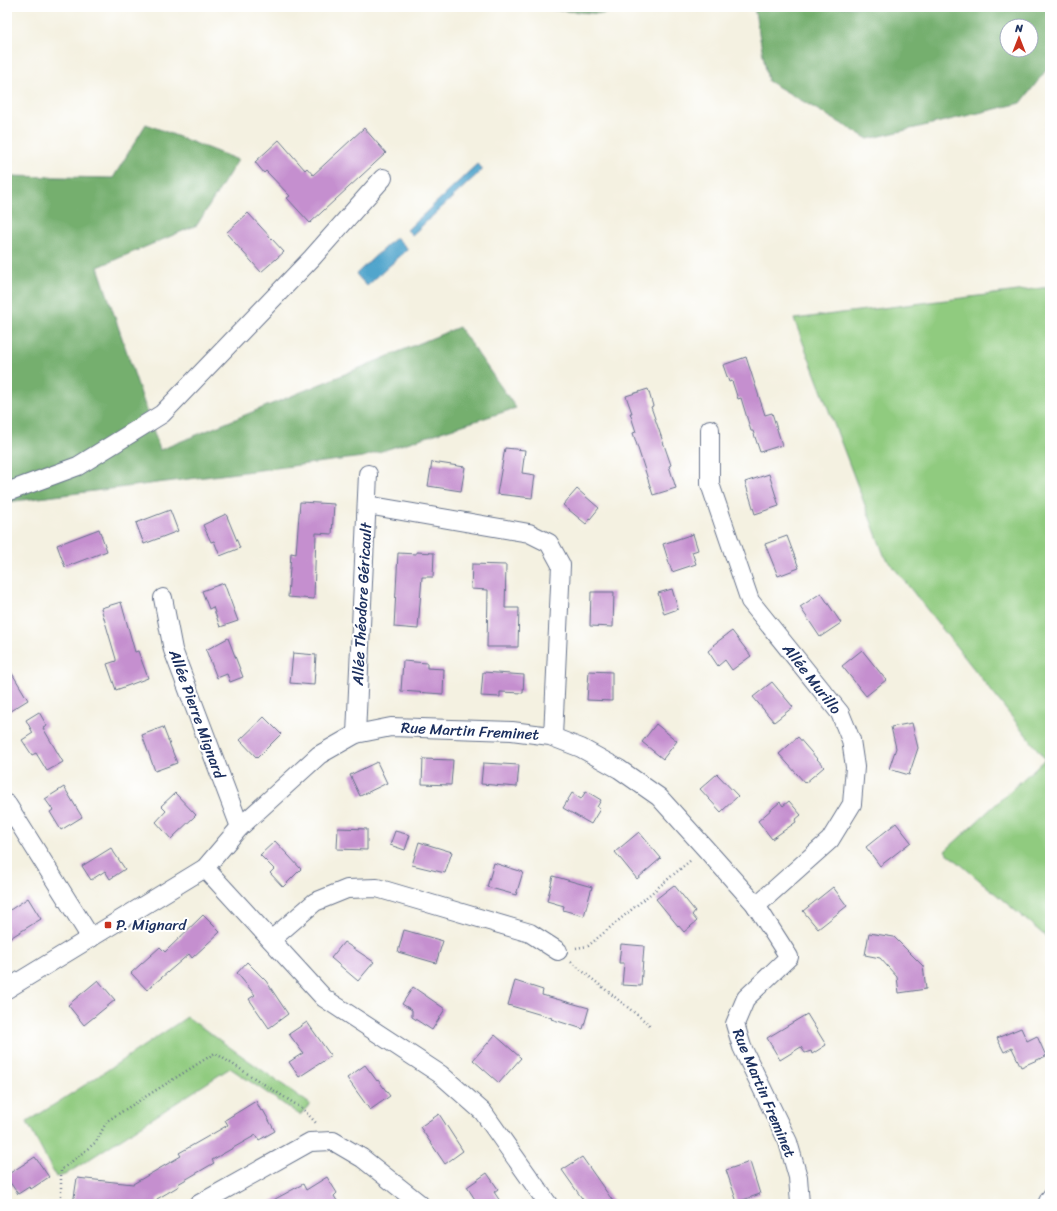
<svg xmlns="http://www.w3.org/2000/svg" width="1057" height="1211" font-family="Sriracha,sans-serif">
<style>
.green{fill:#90cb7f;stroke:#567d6e}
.forest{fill:#74af6e;stroke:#486f66;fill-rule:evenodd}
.water{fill:#51a5cc;stroke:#366a95}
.building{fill:#c58fcf}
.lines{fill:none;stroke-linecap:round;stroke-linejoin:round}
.street-casing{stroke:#67738c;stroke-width:20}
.path{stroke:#67738c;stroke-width:2.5;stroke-dasharray:1 3;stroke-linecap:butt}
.street{stroke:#fff;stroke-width:18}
.poi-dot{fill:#c8321e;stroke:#fff;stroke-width:1.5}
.labels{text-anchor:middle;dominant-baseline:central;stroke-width:4;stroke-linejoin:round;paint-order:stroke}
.street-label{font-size:15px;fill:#1b2f5e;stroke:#fff}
.poi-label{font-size:15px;fill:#1b2f5e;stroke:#fff;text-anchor:start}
</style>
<rect width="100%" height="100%" fill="#fff"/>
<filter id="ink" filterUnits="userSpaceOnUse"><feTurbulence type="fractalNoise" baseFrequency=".025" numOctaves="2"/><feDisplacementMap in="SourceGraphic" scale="8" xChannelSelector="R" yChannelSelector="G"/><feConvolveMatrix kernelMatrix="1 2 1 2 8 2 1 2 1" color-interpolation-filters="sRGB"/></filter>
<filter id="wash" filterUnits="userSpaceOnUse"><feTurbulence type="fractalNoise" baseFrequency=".012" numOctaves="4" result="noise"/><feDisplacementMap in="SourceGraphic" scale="16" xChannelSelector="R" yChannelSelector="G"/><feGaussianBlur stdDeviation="0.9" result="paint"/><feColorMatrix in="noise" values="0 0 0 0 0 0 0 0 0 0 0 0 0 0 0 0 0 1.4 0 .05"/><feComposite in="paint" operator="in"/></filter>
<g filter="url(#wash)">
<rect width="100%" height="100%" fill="#f4f1e1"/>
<g class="green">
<path d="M 1050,287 L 1050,940 L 945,851 L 1045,759 L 884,555 L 794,319 Z"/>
<path d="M 187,1017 L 310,1104 L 300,1115 L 230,1068 L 65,1175 L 56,1177 L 27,1122 L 91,1081 Z"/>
</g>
<g class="forest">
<path d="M 520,7 L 631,7 L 603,14 Z"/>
<path d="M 754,7 L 1050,7 L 1050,65 L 1021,103 L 868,139 L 768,81 ZM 1007,26 L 1031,26 L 1031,50 L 1007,50 Z"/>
<path d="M 146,124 L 238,160 L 197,225 L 98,267 L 160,450 L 459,327 L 516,408 L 363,457 L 7,502 L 7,176 L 113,178 Z"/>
</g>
<g class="water">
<path d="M 477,164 L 483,169 L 412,235 L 407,230 Z"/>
<path d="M 396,237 L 408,249 L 367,286 L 356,274 Z"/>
</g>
<g id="blocks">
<g class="building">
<path d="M 364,128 L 386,153 L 310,223 L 287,198 L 290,196 L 266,171 L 264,173 L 255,162 L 279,140 L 305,170 L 307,168 L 313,175 Z"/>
<path d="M 248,213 L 284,252 L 261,272 L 226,233 Z"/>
<path d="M 746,357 L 765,415 L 772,413 L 782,445 L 760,452 L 753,431 L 751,431 L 741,398 L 738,399 L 732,381 L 729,382 L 723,365 Z"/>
<path d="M 648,389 L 653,406 L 651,407 L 671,465 L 669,466 L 676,488 L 653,495 L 633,433 L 636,432 L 630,413 L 632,413 L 626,396 Z"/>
<path d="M 505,448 L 525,450 L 522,473 L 535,475 L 532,498 L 497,494 Z"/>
<path d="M 432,462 L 465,467 L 461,491 L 428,486 Z"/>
<path d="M 769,474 L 779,506 L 755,514 L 745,482 Z"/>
<path d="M 577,489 L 599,508 L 586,524 L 563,505 Z"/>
<path d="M 300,502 L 334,504 L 332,534 L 316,533 L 314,599 L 288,597 L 291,553 L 296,554 Z"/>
<path d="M 170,510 L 178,531 L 144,544 L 136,523 Z"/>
<path d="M 226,514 L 240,548 L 220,556 L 214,541 L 211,542 L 203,525 Z"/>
<path d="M 99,529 L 107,551 L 65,567 L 57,545 Z"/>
<path d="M 693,534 L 698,550 L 692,552 L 696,564 L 672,572 L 663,544 Z"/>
<path d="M 787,536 L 799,568 L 778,576 L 765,544 Z"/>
<path d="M 416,552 L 434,553 L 433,577 L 422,577 L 418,629 L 394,627 L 398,553 L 416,554 Z"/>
<path d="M 472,564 L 506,565 L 505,608 L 519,608 L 518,647 L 487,647 L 488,590 L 471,589 Z"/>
<path d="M 224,583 L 238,621 L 220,627 L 213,607 L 209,609 L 202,591 Z"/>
<path d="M 672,589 L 678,609 L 664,614 L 658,593 Z"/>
<path d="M 591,592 L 614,592 L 613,627 L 590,626 Z"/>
<path d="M 821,593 L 841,623 L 820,637 L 800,607 Z"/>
<path d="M 121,602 L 135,652 L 138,651 L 148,678 L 116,690 L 107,664 L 116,661 L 116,659 L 101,608 Z"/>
<path d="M 732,631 L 751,656 L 732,670 L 725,660 L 718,666 L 708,651 L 714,646 L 713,645 Z"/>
<path d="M 228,638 L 243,677 L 230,682 L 227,674 L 217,678 L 206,650 Z"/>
<path d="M 862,650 L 886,680 L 866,696 L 842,666 Z"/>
<path d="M 293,653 L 316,655 L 314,685 L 290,683 Z"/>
<path d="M 403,661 L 427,663 L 427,668 L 444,669 L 443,694 L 401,691 Z"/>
<path d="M 7,665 L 28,700 L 7,713 Z"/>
<path d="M 589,671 L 612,672 L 612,701 L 587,700 Z"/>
<path d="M 483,672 L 524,675 L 523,693 L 500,692 L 500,697 L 481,696 Z"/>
<path d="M 772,682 L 793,707 L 774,722 L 753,697 Z"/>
<path d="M 39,712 L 47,726 L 43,728 L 63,762 L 47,771 L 36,753 L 32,755 L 22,740 L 33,733 L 26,720 Z"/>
<path d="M 264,717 L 281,734 L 257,758 L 240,740 Z"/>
<path d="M 912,723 L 918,748 L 909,775 L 889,769 L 896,748 L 891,727 Z"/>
<path d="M 656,724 L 677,741 L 663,759 L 642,742 Z"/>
<path d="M 163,727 L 177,763 L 155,771 L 142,735 Z"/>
<path d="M 798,737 L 824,767 L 805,783 L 779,754 Z"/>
<path d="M 423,759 L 453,760 L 451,785 L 422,784 Z"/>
<path d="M 377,762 L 387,783 L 360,796 L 350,775 Z"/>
<path d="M 483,763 L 519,765 L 517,787 L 481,784 Z"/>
<path d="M 717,774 L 738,796 L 721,812 L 700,789 Z"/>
<path d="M 64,787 L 82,817 L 61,830 L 50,812 L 53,810 L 45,799 Z"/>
<path d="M 586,791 L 601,800 L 597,807 L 600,809 L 591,824 L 563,808 L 572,793 L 581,799 Z"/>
<path d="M 175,793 L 196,815 L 171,839 L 156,822 L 166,811 L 161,806 Z"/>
<path d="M 789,801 L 801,815 L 795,820 L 796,822 L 772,839 L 758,821 L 780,802 L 783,806 Z"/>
<path d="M 896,823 L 911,842 L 880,866 L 866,847 Z"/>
<path d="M 338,828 L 367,829 L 367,850 L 337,849 Z"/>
<path d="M 395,831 L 410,835 L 405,850 L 390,845 Z"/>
<path d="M 639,832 L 661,858 L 637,879 L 615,852 Z"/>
<path d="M 275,841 L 301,869 L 283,887 L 270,873 L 274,869 L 260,855 Z"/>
<path d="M 419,842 L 452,852 L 445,873 L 412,865 Z"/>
<path d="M 111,848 L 125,869 L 110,879 L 105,871 L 91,880 L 82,866 Z"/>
<path d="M 494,863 L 523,872 L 516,895 L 487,887 Z"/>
<path d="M 553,876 L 592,887 L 584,916 L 563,910 L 564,906 L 547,901 Z"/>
<path d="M 674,885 L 695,911 L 692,915 L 697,921 L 684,932 L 678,925 L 678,926 L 656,899 Z"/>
<path d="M 833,887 L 847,906 L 818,929 L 803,911 Z"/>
<path d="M 28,898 L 41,919 L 7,940 L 7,912 Z"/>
<path d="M 203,915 L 220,932 L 192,958 L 189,954 L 147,990 L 131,973 L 160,947 L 165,952 Z"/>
<path d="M 404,930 L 443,941 L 436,963 L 398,952 Z"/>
<path d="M 869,933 L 894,937 L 923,966 L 926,989 L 899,993 L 897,977 L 880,958 L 865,955 Z"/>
<path d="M 344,942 L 374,962 L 358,981 L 331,958 Z"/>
<path d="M 621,944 L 644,946 L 641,986 L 622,985 L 624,963 L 619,963 Z"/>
<path d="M 247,962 L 266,981 L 288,1014 L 269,1028 L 249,999 L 255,995 L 237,973 Z"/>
<path d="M 98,980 L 115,1000 L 84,1025 L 68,1005 Z"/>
<path d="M 515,981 L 543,990 L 542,995 L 589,1008 L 583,1029 L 551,1019 L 552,1018 L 508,1005 Z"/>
<path d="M 413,987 L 445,1009 L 432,1030 L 412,1017 L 412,1010 L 402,1004 Z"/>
<path d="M 807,1014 L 826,1045 L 812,1054 L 811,1051 L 805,1053 L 801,1047 L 780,1060 L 767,1038 Z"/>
<path d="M 307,1022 L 331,1056 L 299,1077 L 289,1062 L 303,1053 L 289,1034 Z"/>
<path d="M 1021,1028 L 1027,1041 L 1037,1036 L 1046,1056 L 1021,1067 L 1012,1048 L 1004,1052 L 997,1038 Z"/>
<path d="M 495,1035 L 521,1058 L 499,1083 L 473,1060 Z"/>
<path d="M 365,1065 L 377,1081 L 378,1080 L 390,1096 L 370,1110 L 347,1078 Z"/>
<path d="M 256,1101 L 261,1111 L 263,1110 L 275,1131 L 259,1140 L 256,1135 L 212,1160 L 214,1163 L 178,1184 L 179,1186 L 157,1199 L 157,1204 L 73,1204 L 77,1178 L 133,1184 L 181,1156 L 179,1153 L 228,1125 L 225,1120 Z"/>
<path d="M 439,1114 L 463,1151 L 445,1164 L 420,1127 Z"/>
<path d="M 35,1157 L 49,1177 L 31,1189 L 29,1187 L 18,1194 L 7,1178 L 7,1175 Z"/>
<path d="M 582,1157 L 615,1204 L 586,1204 L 562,1170 Z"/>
<path d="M 750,1162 L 760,1194 L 737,1202 L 726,1170 Z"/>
<path d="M 487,1173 L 498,1189 L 494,1192 L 502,1204 L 478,1204 L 467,1187 Z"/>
<path d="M 327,1177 L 337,1193 L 334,1196 L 339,1204 L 266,1204 L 303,1184 L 306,1190 Z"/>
</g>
</g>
</g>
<g filter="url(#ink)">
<use href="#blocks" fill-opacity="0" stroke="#67738c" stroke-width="1"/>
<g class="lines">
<defs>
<g id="street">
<path d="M 710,429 L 710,484 L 750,601 L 840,713 L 851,740 L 855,767 L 852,804 L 830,840 L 756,906"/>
<path d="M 7,492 L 78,466 L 162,414 L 312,258 L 383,178"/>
<path d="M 367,505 L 529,533 L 549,543 L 561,565 L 553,736"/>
<path d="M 163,598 L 173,650 L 240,827"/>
<path d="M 356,734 L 368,474"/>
<path d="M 7,804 L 91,938"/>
<path d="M 205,868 L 324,998 L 440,1074 L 483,1112 L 548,1204"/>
<path d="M 271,940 L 315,902 L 347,889 L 377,888 L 530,933 L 558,951"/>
<path d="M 7,989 L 205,868 L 240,827 L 319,755 L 356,734 L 391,727 L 512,731 L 550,736 L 581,748 L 619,769 L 659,797 L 705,848 L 755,904 L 789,957 L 746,998 L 735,1024 L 742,1047 L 788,1142 L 798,1177 L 800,1204"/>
<path d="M 199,1204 L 310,1142 L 333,1141 L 362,1158 L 420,1204"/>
<path d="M 1047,1204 L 1050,1198"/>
</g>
</defs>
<use href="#street" class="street-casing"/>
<g class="path">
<path d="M 576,948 L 588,946 L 691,860"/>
<path d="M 571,962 L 651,1026"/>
<path d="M 61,1204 L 61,1170 L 96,1142 L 107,1121 L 215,1053 L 303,1109 L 316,1123"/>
</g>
<use href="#street" class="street"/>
</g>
</g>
<rect class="poi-dot" x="104" y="921" width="8" height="8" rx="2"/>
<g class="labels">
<g class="street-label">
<text transform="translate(362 604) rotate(-87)">Allée Théodore Géricault</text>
<text transform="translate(812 679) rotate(52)">Allée Murillo</text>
<text transform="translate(197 714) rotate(70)">Allée Pierre Mignard</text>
<text transform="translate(470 731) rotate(3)">Rue Martin Freminet</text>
<text transform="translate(764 1093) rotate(67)">Rue Martin Freminet</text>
</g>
<g class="poi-label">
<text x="116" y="925">P. Mignard</text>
</g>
</g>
<rect width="1057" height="1211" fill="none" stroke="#fff" stroke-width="24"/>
<g transform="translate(1019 38)"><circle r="19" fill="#ffffff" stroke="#a4acbf"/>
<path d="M0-3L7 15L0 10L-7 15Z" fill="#c8321e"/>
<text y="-6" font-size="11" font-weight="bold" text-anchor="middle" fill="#1b2f5e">N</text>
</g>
</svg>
